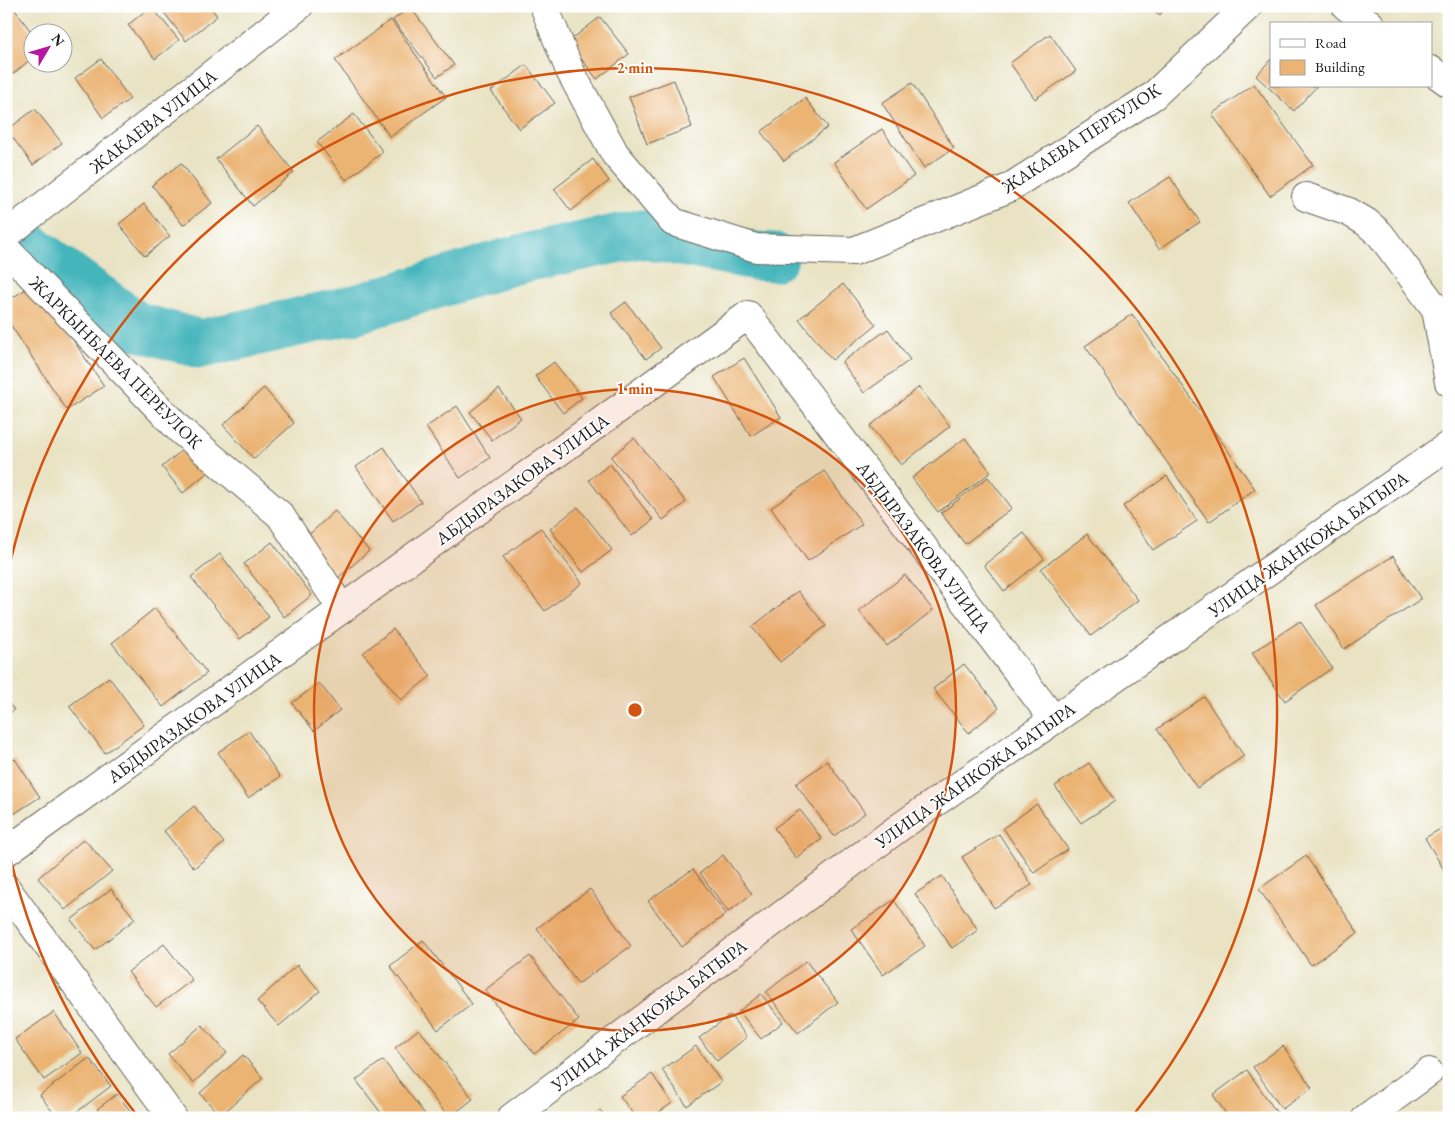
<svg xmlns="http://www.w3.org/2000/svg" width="1455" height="1124" font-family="'EB Garamond',serif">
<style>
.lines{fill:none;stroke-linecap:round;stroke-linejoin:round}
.river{stroke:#45b5bc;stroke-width:49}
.building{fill:#ebb473}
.minor-casing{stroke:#646257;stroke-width:30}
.minor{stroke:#fff;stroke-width:28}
.ring{fill:none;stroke:#d4530e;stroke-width:2.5}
.labels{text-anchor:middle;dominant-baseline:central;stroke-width:4;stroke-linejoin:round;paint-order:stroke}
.street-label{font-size:18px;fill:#1c1c1c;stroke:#fff}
.centre{fill:#d4530e;stroke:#fff;stroke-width:2.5}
.ring-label{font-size:15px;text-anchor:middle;font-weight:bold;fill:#d4530e;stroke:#fff;stroke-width:4;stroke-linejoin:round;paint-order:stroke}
</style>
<rect width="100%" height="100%" fill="#fff"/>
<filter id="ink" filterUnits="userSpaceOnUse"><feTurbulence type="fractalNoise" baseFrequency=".02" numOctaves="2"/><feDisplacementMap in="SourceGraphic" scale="10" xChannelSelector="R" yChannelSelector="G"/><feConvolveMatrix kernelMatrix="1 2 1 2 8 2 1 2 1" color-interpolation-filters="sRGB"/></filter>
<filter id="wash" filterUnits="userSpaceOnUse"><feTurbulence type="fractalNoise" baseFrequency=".0096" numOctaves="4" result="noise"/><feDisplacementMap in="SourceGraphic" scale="20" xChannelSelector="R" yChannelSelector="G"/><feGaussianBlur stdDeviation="1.12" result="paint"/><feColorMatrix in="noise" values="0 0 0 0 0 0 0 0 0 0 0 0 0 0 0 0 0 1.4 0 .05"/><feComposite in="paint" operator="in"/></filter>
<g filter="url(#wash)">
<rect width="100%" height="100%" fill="#e9e3c4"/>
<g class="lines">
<path class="river" d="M 6,230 L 136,326 L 200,344 L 356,309 L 515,260 L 639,234 L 755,256 L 774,257"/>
</g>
<g id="blocks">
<g class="building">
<path d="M 6,6 L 12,6 L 32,33 L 32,58 L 13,74 L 6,66 Z"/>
<path d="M 151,6 L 179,40 L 155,59 L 128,25 Z"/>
<path d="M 159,6 L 210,6 L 217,16 L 186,41 Z"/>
<path d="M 1149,6 L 1166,6 L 1160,15 Z"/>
<path d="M 410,7 L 454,65 L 437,77 L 393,20 Z"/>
<path d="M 600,17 L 629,54 L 597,79 L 568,42 Z"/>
<path d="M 391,20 L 446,97 L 390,137 L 335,60 Z"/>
<path d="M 1050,34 L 1076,71 L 1035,99 L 1010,63 Z"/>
<path d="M 101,59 L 130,99 L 103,118 L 75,78 Z"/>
<path d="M 1271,59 L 1271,86 L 1317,86 L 1294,111 L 1256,76 Z"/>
<path d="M 526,65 L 555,103 L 519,129 L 491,91 Z"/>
<path d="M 674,80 L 692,127 L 647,144 L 629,97 Z"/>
<path d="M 912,83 L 954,148 L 924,168 L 882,103 Z"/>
<path d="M 1254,84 L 1313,165 L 1270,196 L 1212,114 Z"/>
<path d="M 805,98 L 828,127 L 784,161 L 761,132 Z"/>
<path d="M 35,109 L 62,143 L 33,165 L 7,130 Z"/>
<path d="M 354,114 L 383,152 L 346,180 L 317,142 Z"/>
<path d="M 257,126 L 294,172 L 253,206 L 216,159 Z"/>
<path d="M 882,129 L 914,176 L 866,209 L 834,162 Z"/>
<path d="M 593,159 L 609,181 L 571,211 L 554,189 Z"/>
<path d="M 181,163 L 212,203 L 183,225 L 152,185 Z"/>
<path d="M 1170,177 L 1200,222 L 1159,249 L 1129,203 Z"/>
<path d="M 144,204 L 170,236 L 145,256 L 119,224 Z"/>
<path d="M 35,283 L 104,386 L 67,410 L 6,318 L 6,302 Z"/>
<path d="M 843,284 L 876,325 L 832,360 L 799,319 Z"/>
<path d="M 626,302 L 661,348 L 646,359 L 611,313 Z"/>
<path d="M 1132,314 L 1255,489 L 1209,522 L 1085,346 Z"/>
<path d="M 888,329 L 910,360 L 864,393 L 842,362 Z"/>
<path d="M 744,358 L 781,417 L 751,436 L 714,377 Z"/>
<path d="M 554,362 L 582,398 L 563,413 L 535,376 Z"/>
<path d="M 919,387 L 950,426 L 901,465 L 870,426 Z"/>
<path d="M 264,388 L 294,423 L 254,459 L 223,425 Z"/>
<path d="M 499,389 L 521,418 L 492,440 L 470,412 Z"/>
<path d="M 457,406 L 490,458 L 460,478 L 426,427 Z"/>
<path d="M 634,438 L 686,502 L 663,520 L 611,457 Z"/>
<path d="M 965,438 L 991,472 L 938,512 L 912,478 Z"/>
<path d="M 188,445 L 209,471 L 183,493 L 162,467 Z"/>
<path d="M 384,447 L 421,502 L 393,521 L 356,467 Z"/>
<path d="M 610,464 L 653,520 L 632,536 L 589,480 Z"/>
<path d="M 824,471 L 862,524 L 808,561 L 771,508 Z"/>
<path d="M 1167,476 L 1197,521 L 1153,550 L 1123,506 Z"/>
<path d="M 988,477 L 1012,508 L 965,544 L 941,513 Z"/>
<path d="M 578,507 L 612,550 L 583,572 L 550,529 Z"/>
<path d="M 335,511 L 369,551 L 338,578 L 304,539 Z"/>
<path d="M 541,528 L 582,583 L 545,611 L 503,557 Z"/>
<path d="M 1024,533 L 1044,559 L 1004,591 L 984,565 Z"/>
<path d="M 1087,534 L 1138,600 L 1091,636 L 1041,569 Z"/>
<path d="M 272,542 L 312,595 L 284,617 L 244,564 Z"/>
<path d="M 220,554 L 269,617 L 240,639 L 191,577 Z"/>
<path d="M 1393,556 L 1421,599 L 1344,649 L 1316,605 Z"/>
<path d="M 905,575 L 933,610 L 887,646 L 859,611 Z"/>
<path d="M 798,591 L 826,626 L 780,662 L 752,627 Z"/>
<path d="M 155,608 L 207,673 L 163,707 L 112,643 Z"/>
<path d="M 1300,621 L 1332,668 L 1285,701 L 1252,653 Z"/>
<path d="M 393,629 L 431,676 L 401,700 L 363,653 Z"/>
<path d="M 964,664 L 999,708 L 969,733 L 933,689 Z"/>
<path d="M 109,677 L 144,725 L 105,753 L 69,706 Z"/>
<path d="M 319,683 L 340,710 L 314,731 L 292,703 Z"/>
<path d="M 1204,697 L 1244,756 L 1197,788 L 1157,729 Z"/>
<path d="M 6,700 L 14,710 L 6,716 Z"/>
<path d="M 249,731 L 280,777 L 248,798 L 218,752 Z"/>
<path d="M 15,759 L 40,797 L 6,819 L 6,764 Z"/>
<path d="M 827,761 L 865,813 L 834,836 L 796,784 Z"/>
<path d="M 1089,763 L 1115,801 L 1081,823 L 1055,786 Z"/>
<path d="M 1037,804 L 1068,849 L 1034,873 L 1003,828 Z"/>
<path d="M 194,806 L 224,843 L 194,868 L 164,831 Z"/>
<path d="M 800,810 L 822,839 L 796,858 L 774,828 Z"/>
<path d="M 1449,824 L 1449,878 L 1425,838 Z"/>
<path d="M 999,834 L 1032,885 L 994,908 L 962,857 Z"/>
<path d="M 84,839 L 112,871 L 65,910 L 38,878 Z"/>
<path d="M 723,855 L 752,894 L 728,912 L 700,873 Z"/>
<path d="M 1306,856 L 1358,933 L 1311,965 L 1259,889 Z"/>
<path d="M 693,869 L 726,914 L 682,947 L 648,901 Z"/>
<path d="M 942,876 L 978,930 L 952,948 L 915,894 Z"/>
<path d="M 111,889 L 135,919 L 95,950 L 71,920 Z"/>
<path d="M 590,889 L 631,946 L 578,984 L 537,928 Z"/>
<path d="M 894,900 L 925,946 L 883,975 L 851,929 Z"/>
<path d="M 423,940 L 472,1004 L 438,1030 L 390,966 Z"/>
<path d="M 164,944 L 192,980 L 156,1007 L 128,972 Z"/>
<path d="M 530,956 L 579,1020 L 534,1054 L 485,990 Z"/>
<path d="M 806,961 L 838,1002 L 798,1033 L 766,992 Z"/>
<path d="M 297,965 L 320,991 L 279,1026 L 257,1001 Z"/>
<path d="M 761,994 L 783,1022 L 761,1039 L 739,1011 Z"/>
<path d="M 54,1012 L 82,1053 L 44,1080 L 15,1039 Z"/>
<path d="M 730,1015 L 747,1037 L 717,1061 L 699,1038 Z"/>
<path d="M 202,1025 L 227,1053 L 193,1083 L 168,1054 Z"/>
<path d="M 419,1029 L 473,1099 L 449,1118 L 395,1048 Z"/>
<path d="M 696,1046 L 721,1082 L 687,1106 L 662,1070 Z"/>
<path d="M 1283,1046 L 1312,1088 L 1282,1109 L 1253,1067 Z"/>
<path d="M 243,1055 L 263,1078 L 220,1116 L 200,1093 Z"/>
<path d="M 89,1058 L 111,1086 L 69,1118 L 57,1118 L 40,1095 Z"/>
<path d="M 383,1060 L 428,1118 L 385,1118 L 356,1080 Z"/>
<path d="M 1247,1070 L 1277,1113 L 1270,1118 L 1229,1118 L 1213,1095 Z"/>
<path d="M 652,1074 L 672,1103 L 651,1118 L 636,1118 L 620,1096 Z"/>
<path d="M 117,1094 L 136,1118 L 104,1118 L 97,1109 Z"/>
<path d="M 600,1110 L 606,1118 L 591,1118 Z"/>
</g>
</g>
</g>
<g filter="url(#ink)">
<use href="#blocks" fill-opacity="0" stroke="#646257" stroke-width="1"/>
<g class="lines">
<defs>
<g id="minor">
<path d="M 544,6 L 570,71 L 615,154 L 673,222 L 756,248 L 854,251 L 1009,188 L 1153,96 L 1248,6"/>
<path d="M 1346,6 L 1370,24"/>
<path d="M 1431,70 L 1449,83"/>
<path d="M 1306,197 L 1349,212 L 1366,222 L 1380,234 L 1436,309 L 1449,382"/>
<path d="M 6,235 L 299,6"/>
<path d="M 6,249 L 179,429 L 280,515 L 342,609"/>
<path d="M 6,852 L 748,315 L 1054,720"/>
<path d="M 6,888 L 173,1118"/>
<path d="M 511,1118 L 897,829 L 1449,445"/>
<path d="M 1366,1118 L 1429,1072"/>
</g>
</defs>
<use href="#minor" class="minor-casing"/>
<use href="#minor" class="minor"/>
</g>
</g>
<circle cx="635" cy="710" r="321" fill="#d4530e" fill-opacity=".12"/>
<g class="ring">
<circle cx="635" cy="710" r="321"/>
<path d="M136 1114A642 642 0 0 1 7 843M7 577A642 642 0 1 1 1134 1114"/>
</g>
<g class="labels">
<g class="street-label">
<text transform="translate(153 121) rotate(-38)">ЖАКАЕВА УЛИЦА</text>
<text transform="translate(1081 138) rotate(-33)">ЖАКАЕВА ПЕРЕУЛОК</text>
<text transform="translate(116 362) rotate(45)">ЖАРКЫНБАЕВА ПЕРЕУЛОК</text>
<text transform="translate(522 479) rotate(-36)">АБДЫРАЗАКОВА УЛИЦА</text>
<text transform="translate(1308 544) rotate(-35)">УЛИЦА ЖАНКОЖА БАТЫРА</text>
<text transform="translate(924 547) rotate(53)">АБДЫРАЗАКОВА УЛИЦА</text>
<text transform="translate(194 717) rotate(-36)">АБДЫРАЗАКОВА УЛИЦА</text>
<text transform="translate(975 775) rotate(-35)">УЛИЦА ЖАНКОЖА БАТЫРА</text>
<text transform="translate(649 1015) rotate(-37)">УЛИЦА ЖАНКОЖА БАТЫРА</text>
</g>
</g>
<circle cx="635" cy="710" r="8" class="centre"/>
<g class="ring-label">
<text x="635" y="73">2 min</text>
<text x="635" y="394">1 min</text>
</g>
<rect width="1455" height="1124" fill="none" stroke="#fff" stroke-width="25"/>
<rect x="1270" y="22" width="162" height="65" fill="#ffffff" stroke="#a4a4a4"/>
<rect x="1280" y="39" width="25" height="8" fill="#ffffff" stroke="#a4a4a4"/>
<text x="1315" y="48" font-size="15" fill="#1c1c1c">Road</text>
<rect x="1280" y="60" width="25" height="15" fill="#ebb473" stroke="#a4a4a4"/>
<text x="1315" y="72" font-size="15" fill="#1c1c1c">Building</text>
<g transform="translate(48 48) rotate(52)"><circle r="24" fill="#ffffff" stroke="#a4a4a4"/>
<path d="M0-4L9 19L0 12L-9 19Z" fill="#b5179e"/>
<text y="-8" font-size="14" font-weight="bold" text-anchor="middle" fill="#1c1c1c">N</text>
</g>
</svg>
